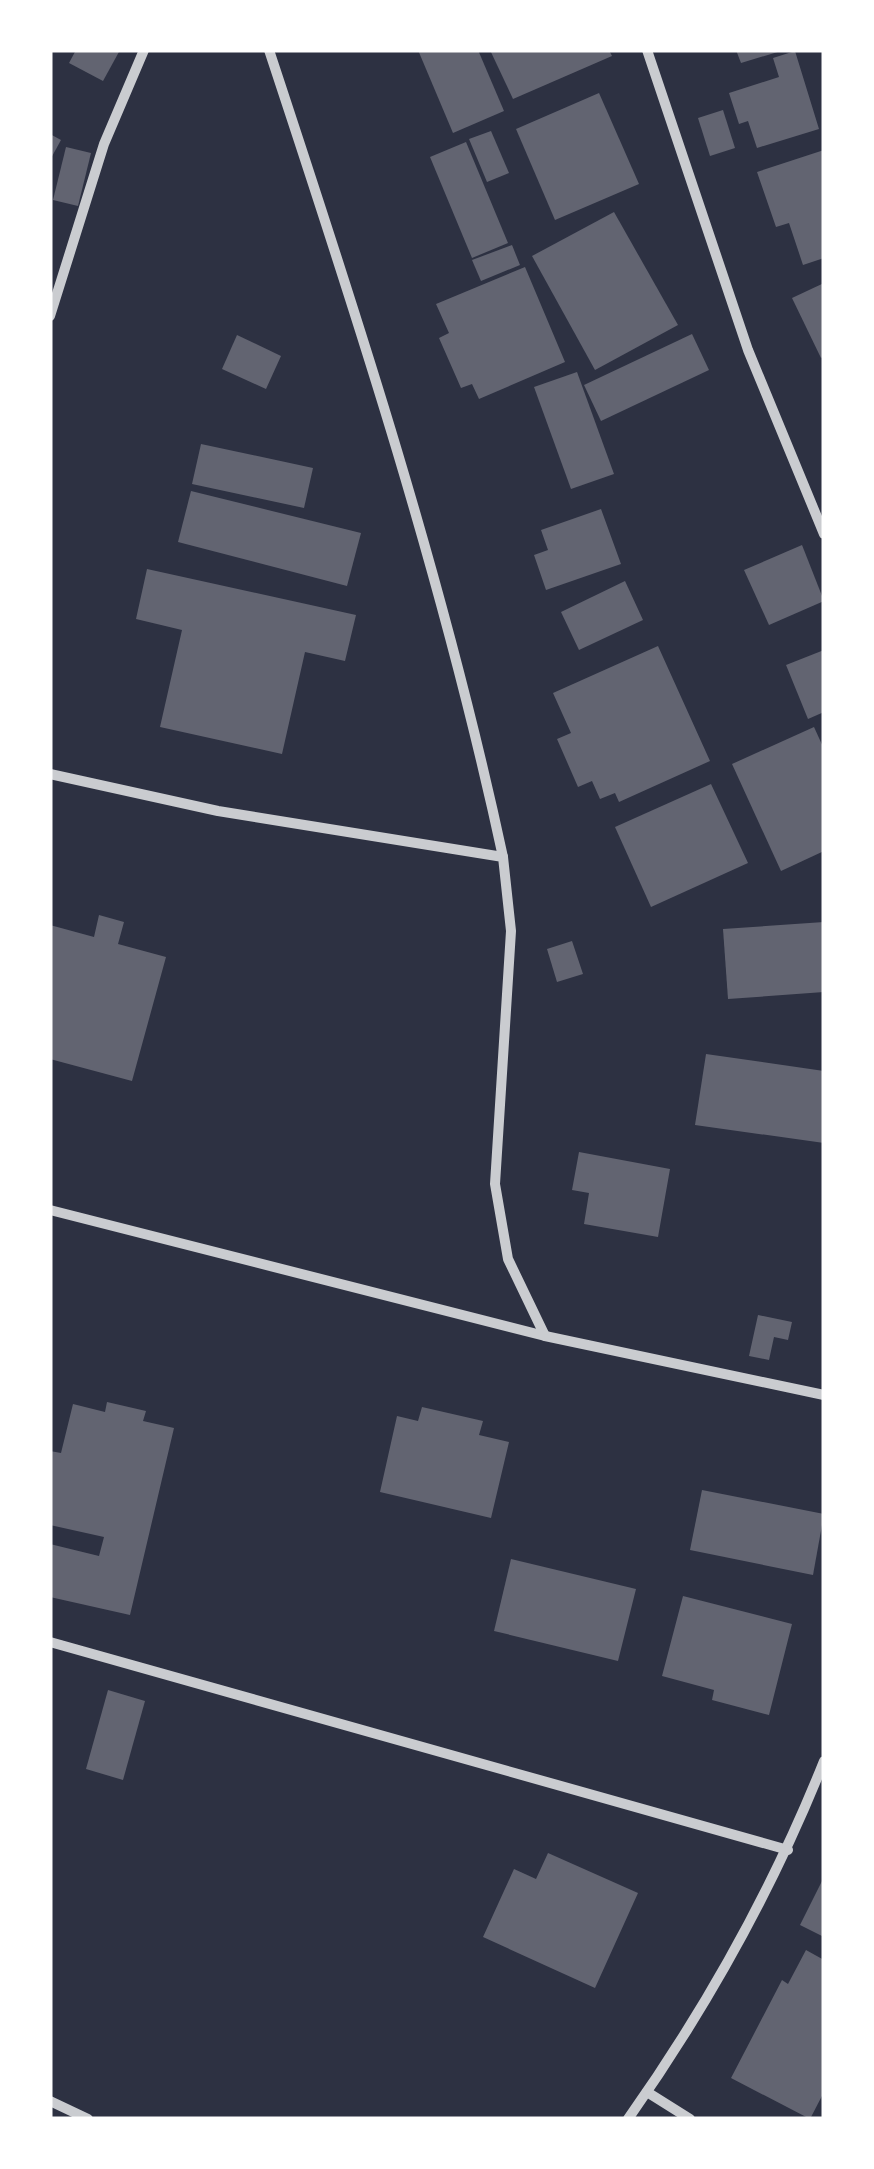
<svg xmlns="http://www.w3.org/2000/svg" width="874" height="2169" font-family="Karla,sans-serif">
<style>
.building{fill:#626471}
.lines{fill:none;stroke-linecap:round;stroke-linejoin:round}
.minor{stroke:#caccd0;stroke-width:10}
</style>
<rect width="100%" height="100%" fill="#2d3142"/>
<g class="building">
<path d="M 76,50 L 120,50 L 103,81 L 69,63 Z"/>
<path d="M 418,50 L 478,50 L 504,111 L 453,133 Z"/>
<path d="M 490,50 L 609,50 L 612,56 L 513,99 Z"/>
<path d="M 736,50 L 781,50 L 781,51 L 741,63 Z"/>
<path d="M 795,51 L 819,129 L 757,148 L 748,121 L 739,124 L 729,93 L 779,77 L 773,58 Z"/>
<path d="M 599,93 L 639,184 L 555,220 L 516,129 Z"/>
<path d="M 723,110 L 735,148 L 710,156 L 698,118 Z"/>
<path d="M 491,131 L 509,173 L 487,182 L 469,139 Z"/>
<path d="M 50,134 L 61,140 L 50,160 Z"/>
<path d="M 466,142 L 508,243 L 472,258 L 430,157 Z"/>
<path d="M 66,147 L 91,153 L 78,206 L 53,200 Z"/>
<path d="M 824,150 L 824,258 L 803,265 L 789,223 L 776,227 L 757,172 Z"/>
<path d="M 614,212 L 678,325 L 595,370 L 532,256 Z"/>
<path d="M 512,245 L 520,265 L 481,281 L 472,260 Z"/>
<path d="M 525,267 L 565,362 L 479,399 L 472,384 L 461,388 L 439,338 L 449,333 L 436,304 Z"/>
<path d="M 824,283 L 824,356 L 821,358 L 792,298 Z"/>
<path d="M 692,334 L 709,370 L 601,421 L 584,385 Z"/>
<path d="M 237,335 L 281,356 L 266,389 L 222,369 Z"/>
<path d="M 577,372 L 614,474 L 571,489 L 534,387 Z"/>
<path d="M 201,444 L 313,468 L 304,508 L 192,484 Z"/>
<path d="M 191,491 L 361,533 L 347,586 L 178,542 Z"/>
<path d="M 601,509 L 621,564 L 546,590 L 534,555 L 548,550 L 541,530 Z"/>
<path d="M 802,545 L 824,601 L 769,625 L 744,570 Z"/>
<path d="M 147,569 L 356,615 L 345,661 L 305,652 L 282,754 L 160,727 L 182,630 L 136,619 Z"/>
<path d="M 625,581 L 643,620 L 579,650 L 561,612 Z"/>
<path d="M 658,646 L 710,761 L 619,802 L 615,793 L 600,799 L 592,781 L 578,787 L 557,739 L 571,733 L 553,693 Z"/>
<path d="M 824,650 L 824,712 L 808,719 L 786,665 Z"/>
<path d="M 814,727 L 824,749 L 824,851 L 781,871 L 732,764 Z"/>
<path d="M 711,784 L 748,863 L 651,907 L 615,827 Z"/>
<path d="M 99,915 L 124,922 L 118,944 L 166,957 L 132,1081 L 50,1059 L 50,925 L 94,937 Z"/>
<path d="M 824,922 L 824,992 L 728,999 L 723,929 Z"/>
<path d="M 572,941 L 583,974 L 557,982 L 547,949 Z"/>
<path d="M 706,1054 L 824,1071 L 824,1143 L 695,1125 Z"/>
<path d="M 579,1152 L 670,1169 L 658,1237 L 584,1224 L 589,1193 L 572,1190 Z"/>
<path d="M 758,1315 L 792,1322 L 788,1340 L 774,1337 L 769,1360 L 749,1356 Z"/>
<path d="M 107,1402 L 146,1411 L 143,1421 L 174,1428 L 130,1615 L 50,1597 L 50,1544 L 99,1556 L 104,1537 L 50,1525 L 50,1451 L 61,1453 L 73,1404 L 105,1412 Z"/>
<path d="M 422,1407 L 483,1421 L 479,1435 L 509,1442 L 491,1518 L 380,1492 L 397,1416 L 418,1421 Z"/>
<path d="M 702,1490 L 824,1514 L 813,1575 L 690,1550 Z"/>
<path d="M 511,1559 L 636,1589 L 618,1661 L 494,1631 Z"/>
<path d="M 683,1596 L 792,1624 L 769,1715 L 712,1700 L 714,1690 L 662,1676 Z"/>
<path d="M 108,1690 L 145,1701 L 123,1780 L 86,1769 Z"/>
<path d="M 548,1853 L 638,1893 L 595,1988 L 483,1937 L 514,1869 L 536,1879 Z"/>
<path d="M 824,1877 L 824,1937 L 800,1925 Z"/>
<path d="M 806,1950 L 824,1960 L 824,2092 L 810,2119 L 731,2078 L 782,1980 L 788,1984 Z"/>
</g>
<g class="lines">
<g class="minor">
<path d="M 269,50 C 357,316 444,582 503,857"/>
<path d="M 647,50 L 748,350 L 824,534"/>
<path d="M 50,316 L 104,144 L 144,50"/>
<path d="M 50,774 L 218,811 L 503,857 L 511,931 L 495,1184 L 508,1259 L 545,1336"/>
<path d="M 50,1210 L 545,1336 L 824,1395"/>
<path d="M 50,1642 L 788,1850"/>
<path d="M 647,2092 L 690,2119"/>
<path d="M 50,2101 L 88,2119"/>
<path d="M 628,2119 C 707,2007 773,1889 824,1761"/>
</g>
</g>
<rect width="874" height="2169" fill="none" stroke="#ffffff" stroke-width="105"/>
</svg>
